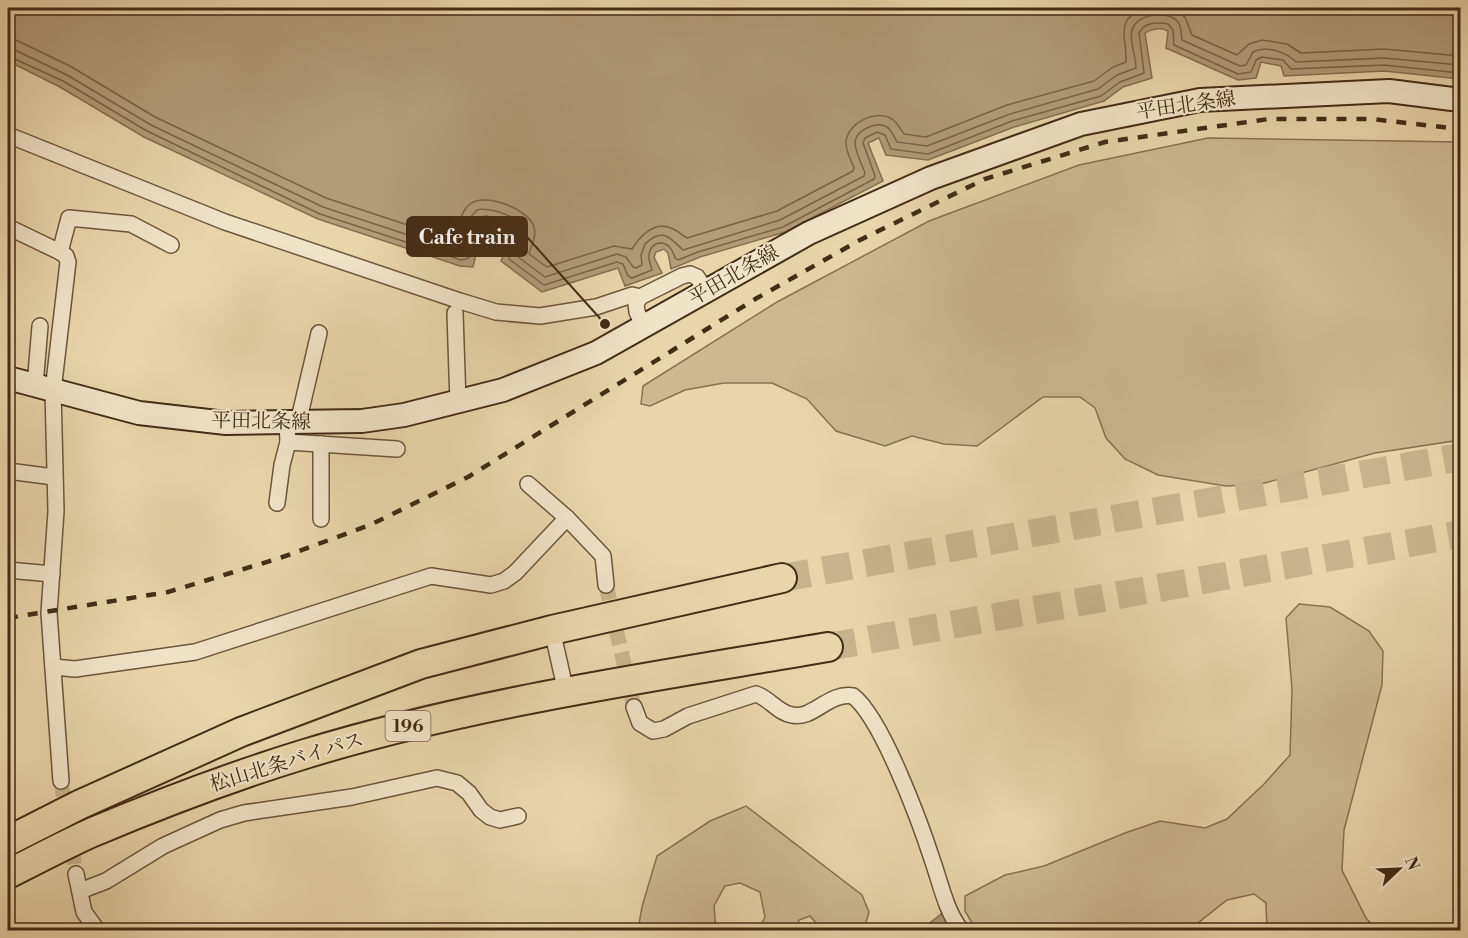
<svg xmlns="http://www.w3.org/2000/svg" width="1468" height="938" font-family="'Libre Bodoni','Noto Serif JP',serif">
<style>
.green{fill:#ccb990;stroke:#887252;stroke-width:1.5}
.water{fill:#b09c77;stroke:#846f4f;stroke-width:1.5}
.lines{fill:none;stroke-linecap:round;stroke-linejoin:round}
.shore{stroke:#7a6446;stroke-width:1.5}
.street-tunnel{stroke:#c7b48c;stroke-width:15;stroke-dasharray:15 8;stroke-linecap:butt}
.highway-tunnel{stroke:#c7b48c;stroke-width:28;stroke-dasharray:28 14;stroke-linecap:butt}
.street-casing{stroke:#6c563a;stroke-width:18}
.secondary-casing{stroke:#432c14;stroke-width:26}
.highway-casing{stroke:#432c14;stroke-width:32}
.street{stroke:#f0e4c8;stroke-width:15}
.secondary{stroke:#f0e4c8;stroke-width:22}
.highway{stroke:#e8d6aa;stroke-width:28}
.rail{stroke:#432c14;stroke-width:4.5;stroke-dasharray:10 10;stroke-linecap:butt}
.labels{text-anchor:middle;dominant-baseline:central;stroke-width:4.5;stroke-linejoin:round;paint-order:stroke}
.shield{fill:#f0e4c8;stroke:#77634a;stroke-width:1.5}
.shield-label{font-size:18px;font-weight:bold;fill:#432c14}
.street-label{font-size:20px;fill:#432c14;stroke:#f0e4c8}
.leader{fill:none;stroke:#432c14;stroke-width:2}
.callout-dot{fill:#432c14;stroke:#f0e4c8;stroke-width:2}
.callout{fill:#432c14;stroke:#432c14;stroke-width:2}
.callout-label{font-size:21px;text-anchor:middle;font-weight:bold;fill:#fff}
</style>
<rect width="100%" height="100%" fill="#e8d6aa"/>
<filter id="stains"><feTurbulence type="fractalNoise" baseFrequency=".00333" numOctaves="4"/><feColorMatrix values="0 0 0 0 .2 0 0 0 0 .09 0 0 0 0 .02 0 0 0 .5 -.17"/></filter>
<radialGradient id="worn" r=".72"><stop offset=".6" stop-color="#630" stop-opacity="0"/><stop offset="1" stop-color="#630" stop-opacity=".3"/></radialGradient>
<g class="green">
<path d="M 1208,138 L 1460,142 L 1460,440 L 1375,453 L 1261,484 L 1226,486 L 1158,475 L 1125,459 L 1106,438 L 1095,408 L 1080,397 L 1043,397 L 977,446 L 944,444 L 912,436 L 885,446 L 836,431 L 807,399 L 772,383 L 724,383 L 685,390 L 650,406 L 641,404 L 643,386 L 777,302 L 929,221 L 1079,165 Z"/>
<path d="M 1299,604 L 1330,607 L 1369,631 L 1383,651 L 1382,685 L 1344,830 L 1342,870 L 1366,918 L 1377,930 L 1267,930 L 1266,903 L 1254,894 L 1227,900 L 1194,926 L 1181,930 L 976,930 L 965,911 L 965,896 L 1005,875 L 1044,866 L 1125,833 L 1160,821 L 1205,828 L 1227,819 L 1264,784 L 1290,755 L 1292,689 L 1286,618 Z"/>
<path d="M 746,806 L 862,895 L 869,912 L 864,930 L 822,930 L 810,916 L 799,920 L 796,930 L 758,930 L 765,917 L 760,892 L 740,883 L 725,886 L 714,906 L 716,930 L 638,930 L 642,907 L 657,856 L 710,821 Z"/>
</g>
<g class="water">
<path d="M 8,8 L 1460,8 L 1460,79 L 1384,71 L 1284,76 L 1281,66 L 1261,62 L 1256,78 L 1238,80 L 1166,48 L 1168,31 C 1161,27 1151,29 1145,33 L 1152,78 L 1123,87 L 1104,101 L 1014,127 L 928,160 L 886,155 L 879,138 L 868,143 L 883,181 L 785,232 L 700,257 L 671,269 L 668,253 L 664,249 L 656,252 L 654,257 L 662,273 L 625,286 L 618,268 L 542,292 L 501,261 L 513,233 L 484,221 L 473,267 L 460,266 L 318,219 L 144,137 L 60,87 L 8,61 Z"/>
<path d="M 941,914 L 954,930 L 921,930 Z"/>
</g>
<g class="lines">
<g class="shore">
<path d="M 1171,8 L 1185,17 L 1192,35 L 1237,55 L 1249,44 L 1262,40 L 1287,44 L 1301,53 L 1384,49 L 1460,56"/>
<path d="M 8,39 L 18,41 L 70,66 L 155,117 L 326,198 L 453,240 L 456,238 C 459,226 460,212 470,204 C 485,192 529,209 534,227 C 537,237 531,245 529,254 L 547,267 L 614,246 L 632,249 C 641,235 656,219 675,230 C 680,232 683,236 687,238 L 777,211 L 853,171 L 854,168 C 851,160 845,150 846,141 C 849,122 876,109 892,119 C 898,123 900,129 904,134 L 926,137 L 1007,105 L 1094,81 L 1113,67 L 1126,62 C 1127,37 1113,19 1146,8"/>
<path d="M 8,48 L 15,50 L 67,75 L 151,125 L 323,207 L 460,252 L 463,250 L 470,218 L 477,210 C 488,206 526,218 526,233 C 526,241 520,249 518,257 L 545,277 L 617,254 L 626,257 L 633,267 L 636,268 L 642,265 L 641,255 L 645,244 C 663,227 670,238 683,250 L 780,220 L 864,176 L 865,173 C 862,164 854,150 855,141 C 858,129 877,121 887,127 C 892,130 894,137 897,142 L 927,146 L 1010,114 L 1098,89 L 1117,75 L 1136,68 C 1136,56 1129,41 1132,30 C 1137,13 1168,10 1178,22 C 1182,28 1181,35 1182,40 L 1240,66 L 1246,65 L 1253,52 C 1267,45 1286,52 1296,62 L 1384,58 L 1460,65"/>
<path d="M 8,56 L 63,81 L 147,131 L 320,214 L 461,260 L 469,258 L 477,221 L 480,217 L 487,216 L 514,227 C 524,236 511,248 509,259 L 544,285 L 617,262 L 623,264 L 628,276 L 632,278 L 652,270 C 651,265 648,260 649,255 C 650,240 670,237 675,258 L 678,260 L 698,252 L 783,227 L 874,179 L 875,176 L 863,143 L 865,138 L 877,132 L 885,135 L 891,149 L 928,154 L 1012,121 L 1101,96 L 1120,82 L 1144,73 L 1139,33 C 1144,22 1157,22 1168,24 L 1173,30 L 1174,45 L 1238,74 L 1251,72 L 1256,60 L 1262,57 L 1283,60 L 1291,69 L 1384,65 L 1460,73"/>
</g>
<g class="street-tunnel">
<path d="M 606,585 L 634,707"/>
<path d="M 61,781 L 76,874"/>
</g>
<g class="highway-tunnel">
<path d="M 782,578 L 1460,457"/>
<path d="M 828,647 L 1460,534"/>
</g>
<defs>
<g id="street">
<path d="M 8,135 L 225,222 L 460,301 L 496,312 L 540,316 L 596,307 L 632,295 L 640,297"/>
<path d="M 8,227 L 60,252 L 66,256 L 68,262 L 53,391 L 56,511 L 49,613 L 61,781"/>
<path d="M 60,252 L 69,218 L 131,224 L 171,245"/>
<path d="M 455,313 L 458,403"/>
<path d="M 644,327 L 637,312 L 636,304 L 640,297 L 682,276 L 690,274 L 697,277 L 707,292"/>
<path d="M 35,386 L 40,326"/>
<path d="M 287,423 L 288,442 L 397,449"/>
<path d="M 298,423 L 319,333"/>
<path d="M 8,471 L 54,477"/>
<path d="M 528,484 L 567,518 L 603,556 L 606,585"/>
<path d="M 277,503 L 282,465 L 288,442"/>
<path d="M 321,519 L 321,444"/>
<path d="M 8,570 L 52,574"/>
<path d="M 552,630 L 566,692"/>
<path d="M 53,667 L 75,669 L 195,652 L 431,576 L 491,585 L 504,581 L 515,573 L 567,518"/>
<path d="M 634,707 L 640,723 L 653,731 L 664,729 L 688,716 L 756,694 C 769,698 778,713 792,715 C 813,720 828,692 853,696 C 882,718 921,825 933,862 C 941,885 946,911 961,930"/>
<path d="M 76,874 L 84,912 L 97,930"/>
<path d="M 80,891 L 106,881 L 163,846 L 220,820 L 244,813 L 352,797 L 437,778 L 457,783 L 469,793 L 481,810 L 490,817 L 500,820 L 518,816"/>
</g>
<path id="secondary" d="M 8,378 L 139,413 L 226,423 L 362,421 L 404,415 L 503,390 L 596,353 L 809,233 L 931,178 L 1081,124 L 1200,100 L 1389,91 L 1460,100"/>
<g id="highway">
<path d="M 8,841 L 79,805 L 241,732 L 421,664 L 552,630 L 782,578"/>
<path d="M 8,874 C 36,860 64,845 93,832 C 162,803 233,776 305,754 C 475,702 653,677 828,647"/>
</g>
</defs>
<use href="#street" class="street-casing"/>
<use href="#secondary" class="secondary-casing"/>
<use href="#highway" class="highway-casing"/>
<use href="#street" class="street"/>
<use href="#secondary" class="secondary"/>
<use href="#highway" class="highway"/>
<path class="rail" d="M 8,618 L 168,592 L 280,558 L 370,525 L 468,477 L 757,298 L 860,240 L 985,179 L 1105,142 L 1269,119 L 1371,119 L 1460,129"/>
</g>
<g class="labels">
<rect class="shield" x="385.5" y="711" width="45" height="30" rx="4.5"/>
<g class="shield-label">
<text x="408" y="726">196</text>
</g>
<g class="street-label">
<text transform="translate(1186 106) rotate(-8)">平田北条線</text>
<text transform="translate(734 276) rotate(-30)">平田北条線</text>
<text transform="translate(261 422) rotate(1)">平田北条線</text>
<text transform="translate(287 763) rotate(-17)">松山北条バイパス</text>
</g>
</g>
<path class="leader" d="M605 324L527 237"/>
<circle class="callout-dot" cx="605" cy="324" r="6"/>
<rect class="callout" x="407" y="217" width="120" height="39" rx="6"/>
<g class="callout-label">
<text x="467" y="244">Cafe train</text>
</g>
<rect width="1468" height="938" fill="none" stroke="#e8d6aa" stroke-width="30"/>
<rect x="9" y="9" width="1450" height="920" fill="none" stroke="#432c14" stroke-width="3"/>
<rect x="15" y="15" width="1438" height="908" fill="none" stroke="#432c14" stroke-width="1.5"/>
<g transform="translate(1399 869) rotate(67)" stroke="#f0e4c8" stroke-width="4.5" paint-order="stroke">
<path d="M0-4.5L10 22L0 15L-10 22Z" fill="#432c14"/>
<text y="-9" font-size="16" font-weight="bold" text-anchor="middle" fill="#432c14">N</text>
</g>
<rect width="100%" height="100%" filter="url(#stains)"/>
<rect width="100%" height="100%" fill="url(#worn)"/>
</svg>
